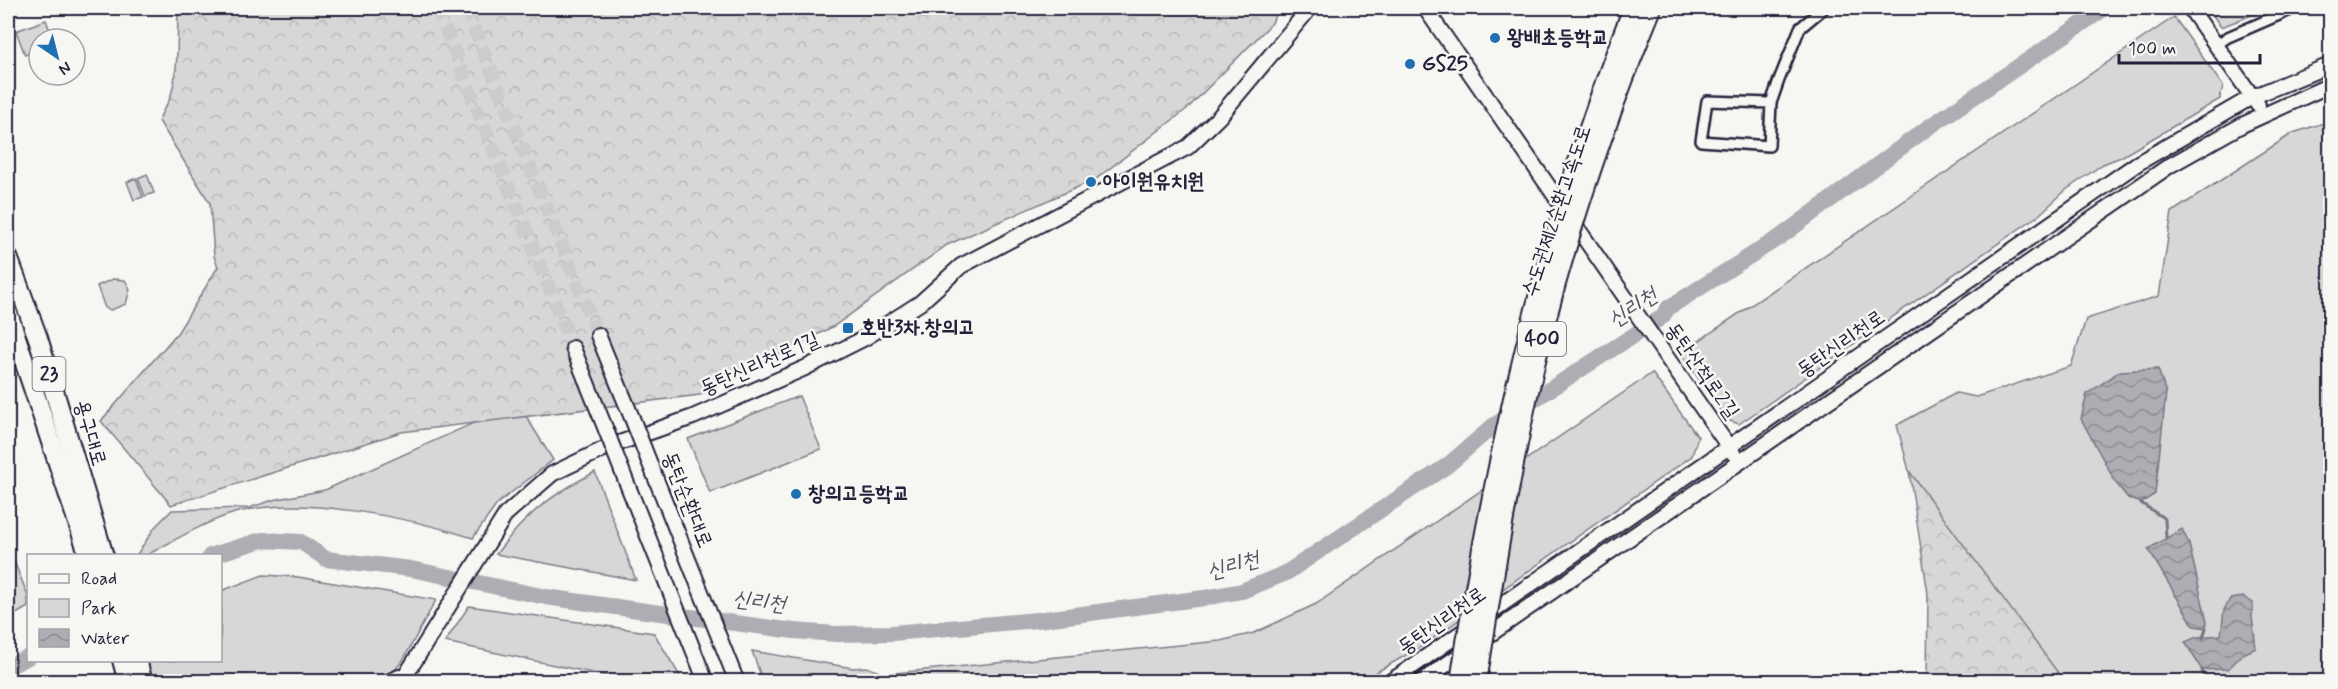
<svg xmlns="http://www.w3.org/2000/svg" width="2338" height="689" font-family="Mynerve,'Poor Story',sans-serif">
<style>
.green{fill:#d7d7d7;stroke:#7c7c89;stroke-width:1.5}
.forest{fill:url(#forest-crowns);stroke:#7c7c89;stroke-width:1.5}
.water{fill:url(#water-waves);stroke:#757583;stroke-width:1.5}
.lines{fill:none;stroke-linecap:round;stroke-linejoin:round}
.stream{stroke:#757583;stroke-width:3}
.river{stroke:#adadb3;stroke-width:16}
.secondary-tunnel{stroke:#cccccd;stroke-width:14;stroke-dasharray:14 7;stroke-linecap:butt}
.street-casing{stroke:#22223b;stroke-width:14}
.secondary-casing{stroke:#22223b;stroke-width:18}
.highway-casing{stroke:#22223b;stroke-width:22}
.street{stroke:#f6f6f2;stroke-width:9}
.secondary{stroke:#f6f6f2;stroke-width:14}
.highway{stroke:#f6f6f2;stroke-width:18}
.secondary-bridge-casing{stroke:#22223b;stroke-width:18;stroke-linecap:butt}
.highway-bridge-casing{stroke:#22223b;stroke-width:22;stroke-linecap:butt}
.secondary-bridge{stroke:#f6f6f2;stroke-width:14}
.highway-bridge{stroke:#f6f6f2;stroke-width:18}
.poi-dot{fill:#1f6fb2;stroke:#f6f6f2;stroke-width:2}
.labels{text-anchor:middle;dominant-baseline:central;stroke-width:5;stroke-linejoin:round;paint-order:stroke}
.shield{fill:#f6f6f2;stroke:#626272;stroke-width:1.5}
.shield-label{font-size:20px;font-weight:bold;fill:#22223b}
.poi-label{font-size:21px;font-weight:bold;fill:#22223b;stroke:#f6f6f2;text-anchor:start}
.street-label{font-size:21px;fill:#22223b;stroke:#f6f6f2}
.water-label{font-size:22px;font-style:italic;fill:#535365;stroke:#f6f6f2}
</style>
<defs>
<pattern id="forest-crowns" width="20" height="18" patternUnits="userSpaceOnUse" patternTransform="scale(1.5)"><rect width="20" height="18" fill="#d7d7d7"/><path d="M2 6a3 3 0 1 1 6 0M12 15a3 3 0 1 1 6 0" fill="none" stroke="#b8b8b9"/></pattern>
<pattern id="water-waves" width="16" height="10" patternUnits="userSpaceOnUse" patternTransform="scale(1.5)"><rect width="16" height="10" fill="#adadb3"/><path d="M0 5q4-4 8 0t8 0" fill="none" stroke="#8c8c93"/></pattern>
</defs>
<rect width="100%" height="100%" fill="#f6f6f2"/>
<filter id="ink" filterUnits="userSpaceOnUse"><feTurbulence type="fractalNoise" baseFrequency=".0167" numOctaves="2"/><feDisplacementMap in="SourceGraphic" scale="12" xChannelSelector="R" yChannelSelector="G"/><feConvolveMatrix kernelMatrix="1 2 1 2 8 2 1 2 1" color-interpolation-filters="sRGB"/></filter>
<g filter="url(#ink)">
<g class="green">
<path d="M 2208,8 L 2270,8 L 2221,27 Z"/>
<path d="M 2174,17 L 2223,86 L 2220,99 L 2121,157 L 2103,164 L 2066,190 L 2039,215 L 1739,424 L 1727,420 L 1681,353 Z"/>
<path d="M 46,20 L 53,39 L 39,39 L 39,50 L 25,55 L 16,31 Z"/>
<path d="M 2330,121 L 2330,681 L 2060,681 L 1909,471 L 1897,425 L 1956,393 L 1976,397 L 2071,366 L 2086,319 L 2159,296 L 2172,212 L 2293,133 Z"/>
<path d="M 147,174 L 154,193 L 145,196 L 138,178 Z"/>
<path d="M 136,178 L 143,197 L 134,200 L 127,182 Z"/>
<path d="M 113,279 L 125,280 L 130,289 L 126,304 L 111,310 L 105,308 L 97,286 Z"/>
<path d="M 1652,373 L 1698,437 L 1692,456 L 1422,646 L 1361,681 L 763,682 L 752,651 L 853,668 L 867,667 L 884,674 L 1220,641 L 1254,633 L 1316,604 Z"/>
<path d="M 799,396 L 821,449 L 710,493 L 688,439 Z"/>
<path d="M 518,403 L 553,460 L 498,503 L 473,538 C 411,518 301,495 238,512 C 206,521 175,540 147,555 L 136,556 L 155,527 L 172,510 L 249,508 L 273,500 L 325,490 Z"/>
<path d="M 595,472 L 636,580 L 496,554 C 527,513 550,496 595,472 Z"/>
<path d="M 8,546 L 28,596 L 28,607 L 8,619 Z"/>
<path d="M 263,575 L 298,577 L 436,600 L 403,660 L 386,681 L 142,681 L 135,661 L 220,660 L 221,591 Z"/>
<path d="M 469,606 L 654,633 L 683,681 L 630,681 L 445,642 Z"/>
</g>
<g class="forest">
<path d="M 178,8 L 1278,8 L 1272,23 L 1188,108 L 1096,179 L 947,245 L 834,326 L 700,395 L 401,432 L 171,505 L 101,421 L 178,332 L 218,267 L 214,256 L 210,203 L 159,121 C 161,110 169,104 171,95 C 179,67 177,36 178,8 Z"/>
<path d="M 1909,471 L 2064,681 L 1927,681 L 1928,594 Z"/>
</g>
<g class="water">
<path d="M 2158,369 L 2166,393 L 2155,494 L 2141,503 L 2128,498 L 2116,483 L 2081,419 L 2087,394 L 2120,371 Z"/>
<path d="M 2182,529 L 2189,544 L 2207,622 L 2206,628 L 2194,626 L 2148,549 Z"/>
<path d="M 2244,597 L 2253,603 L 2252,617 L 2256,648 L 2243,654 L 2228,669 L 2202,670 L 2185,642 L 2197,637 L 2221,635 L 2224,610 L 2230,599 Z"/>
</g>
<g class="lines">
<g class="stream">
<path d="M 2141,503 L 2165,519 L 2166,538"/>
<path d="M 2203,638 L 2206,628"/>
<path d="M 2202,670 L 2204,682"/>
</g>
<g class="river">
<path d="M 210,556 L 262,540 L 301,542 L 326,559 L 411,569 L 546,597 L 616,607 L 794,631 L 836,634 L 893,633 L 1037,620 L 1204,598 L 1242,591 L 1286,573 L 1448,465 L 1493,426 L 1662,317 L 1668,308 L 1780,237 L 1926,129 L 2105,8"/>
<path d="M 8,667 L 28,657"/>
</g>
<g class="secondary-tunnel">
<path d="M 437,8 L 573,348"/>
<path d="M 466,8 L 598,335"/>
</g>
<defs>
<g id="street">
<path d="M 2216,45 L 2228,37 L 2295,8"/>
<path d="M 1771,103 L 1707,101 L 1701,141 L 1769,146 L 1771,103 L 1779,80 L 1800,28 L 1824,8"/>
</g>
<g id="secondary">
<path d="M 1425,8 L 1733,453"/>
<path d="M 2190,8 L 2258,105"/>
<path d="M 598,335 L 632,418"/>
<path d="M 573,348 L 606,430"/>
<path d="M 648,459 L 737,682"/>
<path d="M 622,471 L 706,682"/>
<path d="M 404,678 L 506,514 L 552,474 L 608,447 L 693,417 L 805,368 L 865,338 L 920,303 L 961,266 L 1188,147 L 1219,117 L 1310,8"/>
<path d="M 388,682 L 399,677 L 410,682"/>
<path d="M 1390,682 L 2138,163 L 2252,97 L 2330,65"/>
<path d="M 1421,682 L 2169,166 L 2242,125 L 2330,85"/>
</g>
<g id="highway">
<path d="M 8,257 L 38,338 L 104,556"/>
<path d="M 8,313 L 89,556"/>
<path d="M 122,660 L 128,682"/>
<path d="M 137,660 L 143,682"/>
</g>
</defs>
<use href="#street" class="street-casing"/>
<use href="#secondary" class="secondary-casing"/>
<use href="#highway" class="highway-casing"/>
<use href="#street" class="street"/>
<use href="#secondary" class="secondary"/>
<use href="#highway" class="highway"/>
<defs>
<g id="secondary-bridge">
<path d="M 632,418 L 648,459"/>
<path d="M 606,430 L 622,471"/>
</g>
<g id="highway-bridge">
<path d="M 1460,682 C 1494,451 1547,224 1633,8"/>
<path d="M 1477,682 C 1492,588 1507,493 1527,400 C 1556,267 1600,134 1652,8"/>
</g>
</defs>
<use href="#secondary-bridge" class="secondary-bridge-casing"/>
<use href="#highway-bridge" class="highway-bridge-casing"/>
<use href="#secondary-bridge" class="secondary-bridge"/>
<use href="#highway-bridge" class="highway-bridge"/>
</g>
</g>
<g class="poi-dot">
<circle cx="1495" cy="38" r="6"/>
<circle cx="1410" cy="64" r="6"/>
<circle cx="1091" cy="182" r="6"/>
<rect x="842" y="322" width="12" height="12" rx="3"/>
<circle cx="796" cy="494" r="6"/>
</g>
<g class="labels">
<g class="shield">
<rect x="1518" y="322" width="48" height="34" rx="4.5"/>
<rect x="32.5" y="357" width="33" height="34" rx="4.5"/>
</g>
<g class="shield-label">
<text x="1542" y="339">400</text>
<text x="49" y="374">23</text>
</g>
<g class="poi-label">
<text x="1507" y="38">왕배초등학교</text>
<text x="1422" y="64">GS25</text>
<text x="1103" y="182">아이원유치원</text>
<text x="860" y="328">호반3차.창의고</text>
<text x="808" y="494">창의고등학교</text>
</g>
<g class="street-label">
<text transform="translate(1557 211) rotate(-72)">수도권제2순환고속도로</text>
<text transform="translate(1841 344) rotate(-35)">동탄신리천로</text>
<text transform="translate(760 364) rotate(-24)">동탄신리천로1길</text>
<text transform="translate(1702 371) rotate(55)">동탄산척로2길</text>
<text transform="translate(90 433) rotate(74)">용구대로</text>
<text transform="translate(687 500) rotate(68)">동탄순환대로</text>
<text transform="translate(1442 621) rotate(-35)">동탄신리천로</text>
</g>
<g class="water-label">
<text transform="translate(1633 308) rotate(-33)">신리천</text>
<text transform="translate(1233 566) rotate(-15)">신리천</text>
<text transform="translate(759 602) rotate(7)">신리천</text>
</g>
</g>
<rect width="2338" height="689" fill="none" stroke="#f6f6f2" stroke-width="30"/>
<rect x="15" y="15" width="2308" height="659" fill="none" stroke="#22223b" stroke-width="2" filter="url(#ink)"/>
<rect x="27" y="554" width="195" height="108" fill="#f6f6f2" stroke="#a1a1a9" stroke-width="1.5"/>
<rect x="39" y="574" width="30" height="9" fill="#f6f6f2" stroke="#a1a1a9" stroke-width="1.5"/>
<text x="81" y="584" font-size="18" fill="#22223b">Road</text>
<rect x="39" y="599" width="30" height="18" fill="#d7d7d7" stroke="#a1a1a9" stroke-width="1.5"/>
<text x="81" y="614" font-size="18" fill="#22223b">Park</text>
<rect x="39" y="629" width="30" height="18" fill="url(#water-waves)" stroke="#a1a1a9" stroke-width="1.5"/>
<text x="81" y="644" font-size="18" fill="#22223b">Water</text>
<g transform="translate(57 57) rotate(145)"><circle r="28" fill="#f6f6f2" stroke="#a1a1a9" stroke-width="1.5"/>
<path d="M0-4.5L10 22L0 15L-10 22Z" fill="#1f6fb2"/>
<text y="-9" font-size="16" font-weight="bold" text-anchor="middle" fill="#22223b">N</text>
</g>
<path d="M2119 54v9h141v-9" fill="none" stroke="#22223b" stroke-width="3"/>
<text x="2128" y="54" font-size="18" fill="#22223b" stroke="#f6f6f2" stroke-width="4.5" paint-order="stroke">100 m</text>
</svg>
